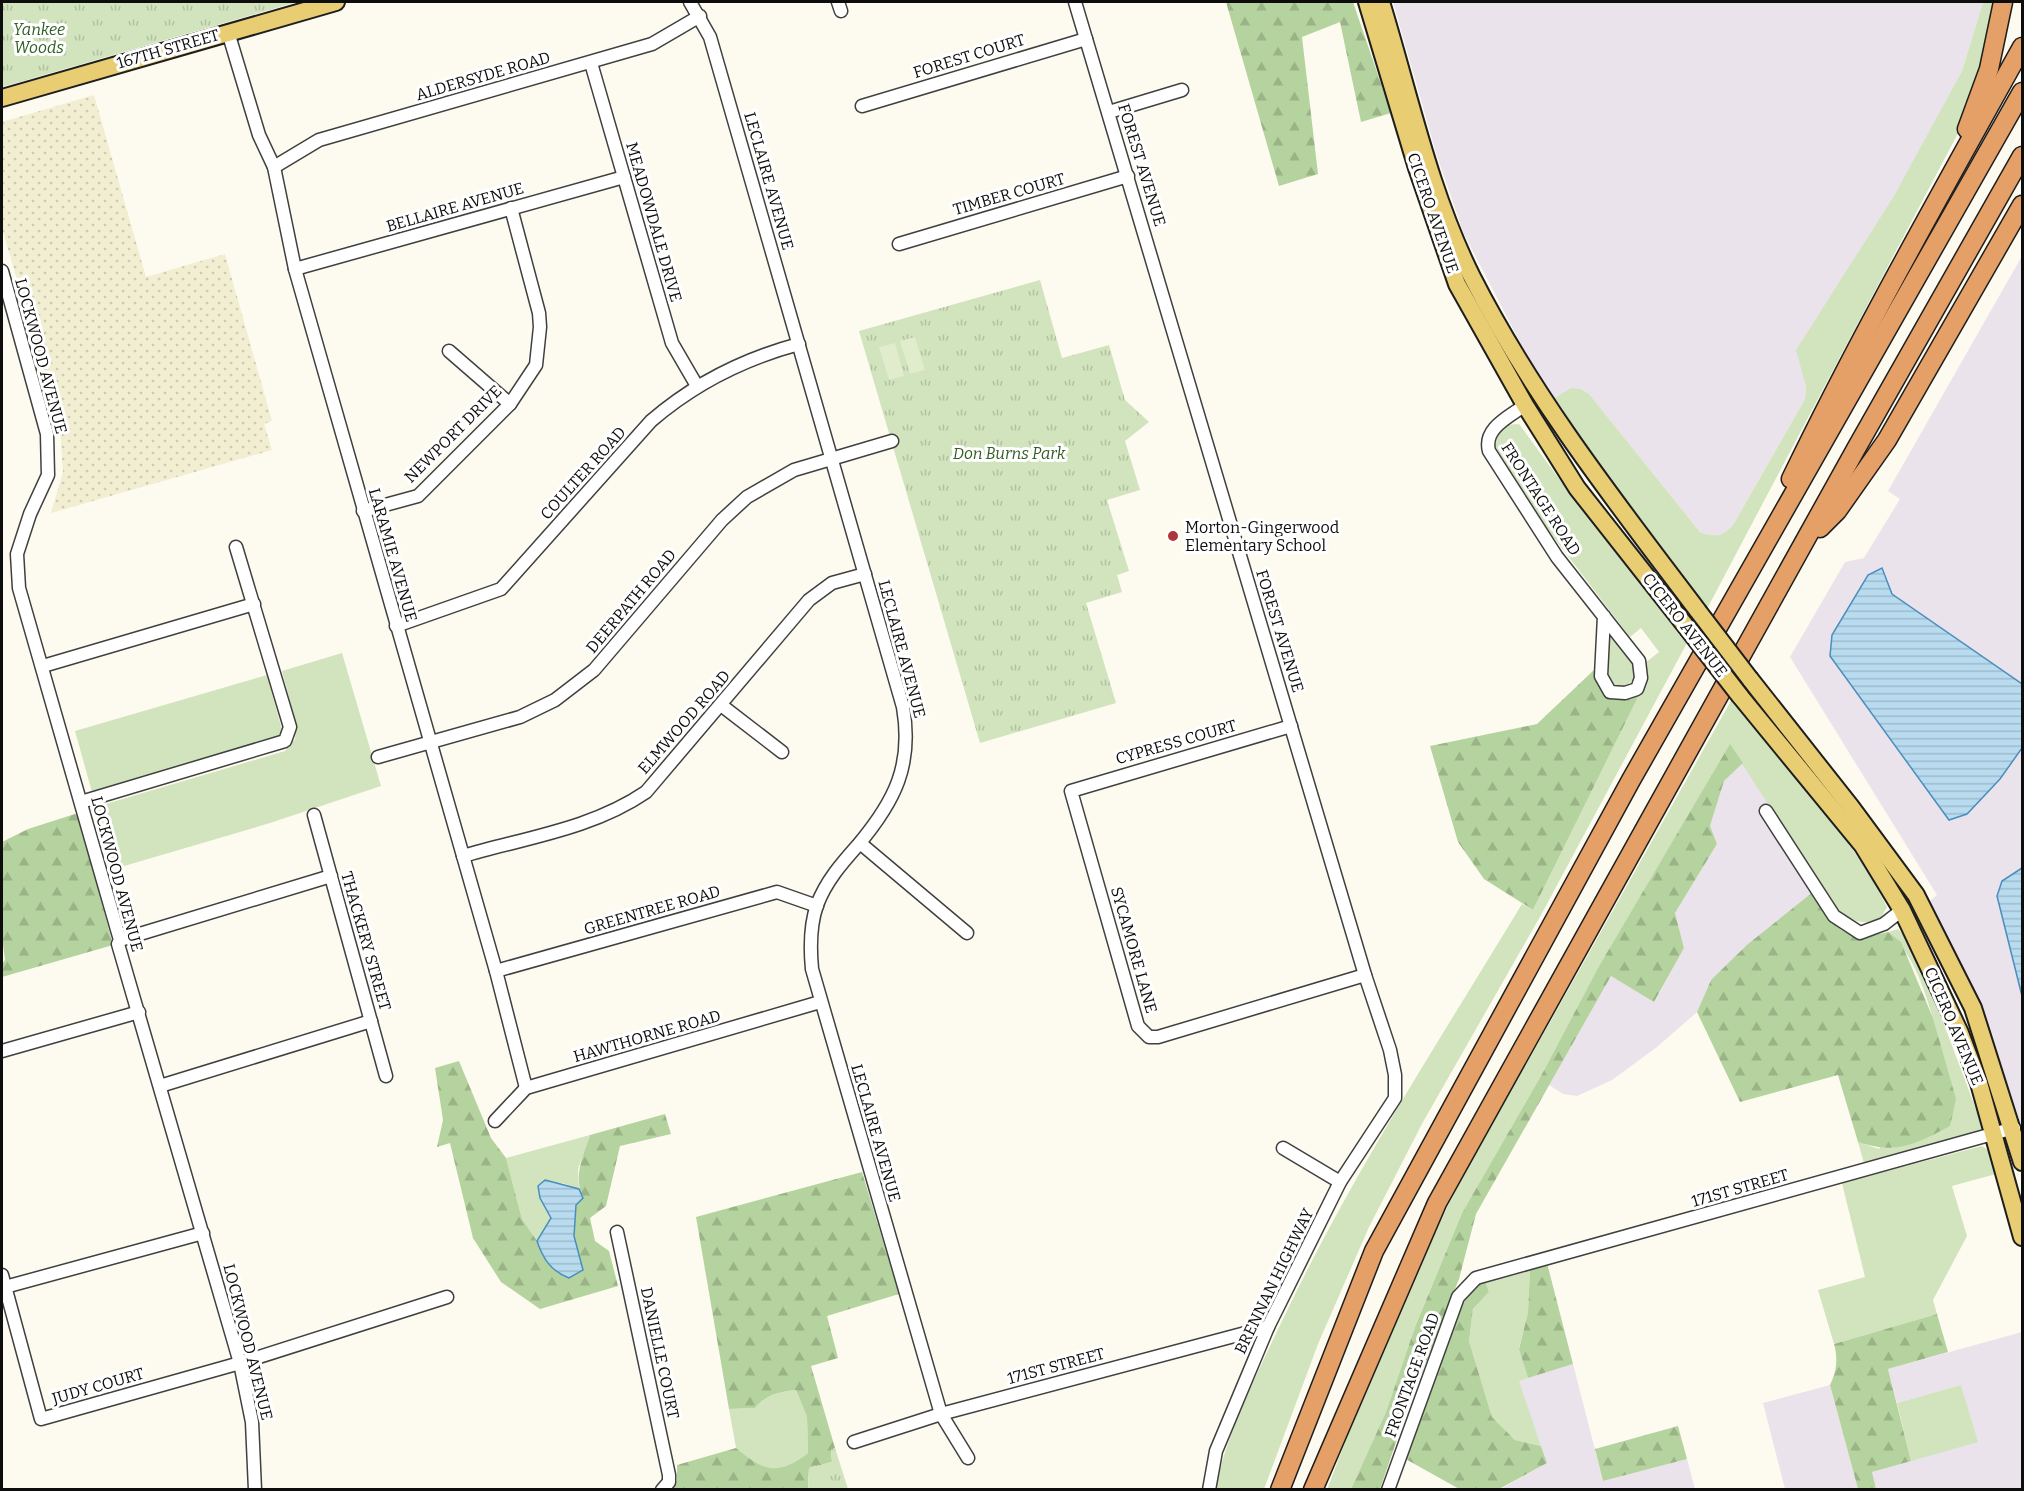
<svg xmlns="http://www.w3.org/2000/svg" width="2024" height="1491" font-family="Bitter,serif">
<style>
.industrial{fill:#eae3eb}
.farmland{fill:url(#farmland-dots)}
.grass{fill:#d1e4bd}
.forest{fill:url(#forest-firs)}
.park{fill:url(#park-tufts)}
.pitch{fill:#e1eccd}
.water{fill:url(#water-rules);stroke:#498fbe;stroke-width:1.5}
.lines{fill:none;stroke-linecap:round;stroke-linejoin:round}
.minor-casing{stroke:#404040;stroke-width:15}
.major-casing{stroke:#1e1e1e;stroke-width:20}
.highway-casing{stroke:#1e1e1e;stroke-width:21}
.minor{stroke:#fff;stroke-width:12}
.major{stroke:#e9cd73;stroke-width:16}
.highway{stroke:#e4a067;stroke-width:18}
.major-bridge-casing{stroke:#1e1e1e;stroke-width:20;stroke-linecap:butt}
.major-bridge{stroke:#e9cd73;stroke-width:16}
.poi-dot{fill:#ae353a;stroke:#fff;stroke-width:2}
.labels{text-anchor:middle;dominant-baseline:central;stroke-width:6;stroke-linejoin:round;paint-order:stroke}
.park-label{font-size:16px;font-style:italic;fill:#305e25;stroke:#fff}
.street-label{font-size:16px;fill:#0d0d0d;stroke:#fff}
.poi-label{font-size:16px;fill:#0d0d0d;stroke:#fff;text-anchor:start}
</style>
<defs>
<pattern id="farmland-dots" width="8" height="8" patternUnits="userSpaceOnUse" patternTransform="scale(1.5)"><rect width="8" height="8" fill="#f1eed2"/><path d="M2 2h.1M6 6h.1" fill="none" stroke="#cdcbb3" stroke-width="1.8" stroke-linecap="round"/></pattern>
<pattern id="forest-firs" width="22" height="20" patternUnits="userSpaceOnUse" patternTransform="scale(1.5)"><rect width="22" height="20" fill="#b5d39e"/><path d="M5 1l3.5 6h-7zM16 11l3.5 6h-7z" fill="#9ab487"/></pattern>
<pattern id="park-tufts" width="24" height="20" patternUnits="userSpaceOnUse" patternTransform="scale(1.5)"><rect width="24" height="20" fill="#d1e4bd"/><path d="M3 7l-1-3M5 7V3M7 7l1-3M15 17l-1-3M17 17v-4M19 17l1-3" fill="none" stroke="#b2c2a1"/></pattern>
<pattern id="water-rules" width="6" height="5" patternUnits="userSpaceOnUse" patternTransform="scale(1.5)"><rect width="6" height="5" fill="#b9dbef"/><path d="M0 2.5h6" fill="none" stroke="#9ebbcc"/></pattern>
</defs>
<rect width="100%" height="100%" fill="#fdfbef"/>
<g class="industrial">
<path d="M 1393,2 L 1983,2 L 1962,71 L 1803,369 L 1806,386 L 1805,399 L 1733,525 L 1723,535 L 1713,537 L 1700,532 L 1589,394 L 1553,406 L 1464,234 L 1437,156 Z"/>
<path d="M 2022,256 L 2022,1128 L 1985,1015 L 1928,903 L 1937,895 L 1790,657 L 1845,562 L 1864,558 L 1900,499 L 1888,491 Z"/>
<path d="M 1743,763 L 1821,886 L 1711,980 L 1697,1012 L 1657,1047 L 1612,1080 L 1577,1096 L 1563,1094 L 1549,1085 L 1611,976 L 1655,1001 L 1684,948 L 1675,913 L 1717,844 L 1710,826 L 1724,781 Z"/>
<path d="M 2022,1332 L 2022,1489 L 1876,1489 L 1872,1472 L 1977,1441 L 1961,1385 L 1897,1403 L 1888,1369 Z"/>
<path d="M 1573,1364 L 1603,1481 L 1687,1459 L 1695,1489 L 1499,1490 L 1547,1463 L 1518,1381 Z"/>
<path d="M 1830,1385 L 1858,1489 L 1785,1489 L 1763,1403 Z"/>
</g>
<path class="farmland" d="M 94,95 L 146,277 L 225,254 L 272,421 L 264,424 L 272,450 L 51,513 L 63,472 L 60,429 L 2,228 L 2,122 Z"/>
<g class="grass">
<path d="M 1983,2 L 1995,2 L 1985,63 L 1965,120 L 1707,609 L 1553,406 L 1555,398 L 1571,388 L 1580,389 L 1589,394 L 1700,532 C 1715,538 1722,537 1733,525 L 1805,399 L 1806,386 L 1796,350 L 1894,196 L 1962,71 Z"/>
<path d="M 1519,424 L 1573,498 L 1687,643 L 1541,915 L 1423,1122 L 1369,1227 L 1318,1344 L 1264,1489 L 1215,1490 C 1228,1430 1256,1376 1282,1321 C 1351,1176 1439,1041 1522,904 L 1533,910 L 1643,687 L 1648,674 L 1645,663 L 1659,652 L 1641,628 L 1630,637 L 1525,500 L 1495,446 L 1499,433 L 1505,425 Z"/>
<path d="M 1571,467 L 1678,598 L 1675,603 Z"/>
<path d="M 1608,630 L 1632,660 L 1635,678 L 1624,688 L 1617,688 L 1605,679 Z"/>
<path d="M 342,653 L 381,786 L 270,823 L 114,869 L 97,812 L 99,806 L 285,751 L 295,739 L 296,723 L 282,671 Z"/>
<path d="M 267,675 L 281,726 L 282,732 L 277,738 L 92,792 L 75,731 Z"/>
<path d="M 1732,699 C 1782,763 1852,835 1887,907 L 1879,921 C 1852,925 1846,918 1829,899 L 1730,745 L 1599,966 L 1542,1074 L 1462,1213 L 1415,1327 L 1386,1412 L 1351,1489 L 1327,1490 C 1366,1385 1409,1282 1460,1182 Z"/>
<path d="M 1898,929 L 1907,939 L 1933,995 L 1983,1128 L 1975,1136 L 1865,1167 L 1858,1142 L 1879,1149 L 1943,1056 C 1933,1018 1919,956 1888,932 Z"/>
<path d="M 590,1135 L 578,1169 L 579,1189 L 562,1183 L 540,1198 L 551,1218 L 537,1241 L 522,1219 L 506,1158 Z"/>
<path d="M 1982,1146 L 1989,1151 L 1996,1174 L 1952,1186 L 1967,1236 L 1933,1300 L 1937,1314 L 1834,1344 L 1818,1290 L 1865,1277 L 1842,1183 Z"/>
<path d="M 1530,1268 L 1528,1312 L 1519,1348 L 1528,1378 L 1519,1381 L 1541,1446 L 1515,1440 L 1492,1417 L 1469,1341 L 1473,1309 L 1489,1292 L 1485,1280 Z"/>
<path d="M 1961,1385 L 1978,1442 L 1911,1461 L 1897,1403 Z"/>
<path d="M 796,1390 L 807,1417 L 808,1453 L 791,1467 L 770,1470 L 749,1460 L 736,1448 L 729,1409 L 755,1408 C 767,1394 779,1392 796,1390 Z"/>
</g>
<g class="forest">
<path d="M 1226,2 L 1353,2 L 1391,113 L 1361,122 L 1340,22 L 1302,37 L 1318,174 L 1279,186 Z"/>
<path d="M 1595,669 C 1604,696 1618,710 1643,687 L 1533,910 L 1484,879 L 1458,842 L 1430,746 L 1537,724 Z"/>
<path d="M 1730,744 L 1743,763 L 1724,781 L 1710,826 L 1717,844 L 1675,913 L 1684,948 L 1654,1002 L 1611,976 L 1476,1214 L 1459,1279 L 1407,1410 L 1380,1489 L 1351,1489 L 1386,1412 L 1415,1327 L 1462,1213 L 1542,1074 L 1599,966 Z"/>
<path d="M 78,813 L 113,945 L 2,977 L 2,964 L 5,960 L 2,936 L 2,842 L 28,829 Z"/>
<path d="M 1813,892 C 1836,929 1842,944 1888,932 L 1901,942 L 1933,1018 L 1956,1099 L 1950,1126 C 1916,1144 1897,1155 1858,1142 L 1838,1075 L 1740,1102 L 1697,1012 L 1711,980 L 1748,944 Z"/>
<path d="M 459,1061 L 491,1138 L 506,1158 L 522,1219 L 537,1241 L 543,1257 L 583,1270 L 574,1236 L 576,1205 L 583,1198 C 573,1176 583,1156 590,1135 L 665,1114 L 671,1134 L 620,1146 L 606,1206 L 590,1218 L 595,1241 L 609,1251 L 618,1286 L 540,1309 L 501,1282 L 473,1238 L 450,1143 L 437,1147 L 443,1120 L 435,1068 Z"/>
<path d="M 862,1172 L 899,1294 L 827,1316 L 838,1358 L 811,1366 L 835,1448 L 831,1450 L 832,1462 L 809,1468 L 808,1489 L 679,1490 L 672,1487 L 677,1481 L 677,1465 L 736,1448 C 764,1472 779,1476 808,1453 L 807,1417 L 796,1390 C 779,1392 767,1394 755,1408 L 729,1409 L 696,1217 Z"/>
<path d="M 1547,1263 L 1573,1364 L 1528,1378 L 1519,1349 L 1528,1312 L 1530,1268 Z"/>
<path d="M 1485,1280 L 1489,1292 L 1473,1309 L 1469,1341 L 1492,1417 L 1515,1440 L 1541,1446 L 1547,1463 L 1499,1489 L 1461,1490 L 1402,1457 L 1458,1312 L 1471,1291 Z"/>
<path d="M 1937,1314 L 1948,1352 L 1888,1369 L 1911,1461 L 1872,1472 L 1876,1489 L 1858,1489 L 1830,1385 C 1837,1371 1838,1358 1834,1344 Z"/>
<path d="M 1678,1426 L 1687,1459 L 1603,1481 L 1595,1449 Z"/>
</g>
<g class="park">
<path d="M 2,2 L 297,2 L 2,87 Z"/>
<path d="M 1040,280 L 1062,358 L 1109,345 L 1125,400 L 1149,422 L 1125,441 L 1140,490 L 1107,500 L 1129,571 L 1117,575 L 1122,592 L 1086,603 L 1116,703 L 980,743 L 859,331 Z"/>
<path d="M 835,1448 L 848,1489 L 808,1489 L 809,1468 L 832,1462 L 831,1450 Z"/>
</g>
<g class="pitch">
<path d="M 915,337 L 925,370 L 910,374 L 900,341 Z"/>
<path d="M 895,343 L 904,376 L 889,380 L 879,347 Z"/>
</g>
<g class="water">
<path d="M 1882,568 L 1892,594 L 2022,684 L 2022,748 L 2000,779 L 1967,814 L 1949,820 L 1830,656 L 1832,635 L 1868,575 Z"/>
<path d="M 2022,868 L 2022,996 L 1997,896 L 2002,881 Z"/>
<path d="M 545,1180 L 579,1189 L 583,1198 L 576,1205 L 574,1236 L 583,1270 L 569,1278 C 551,1271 543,1259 537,1241 L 551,1218 L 540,1198 L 538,1186 Z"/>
</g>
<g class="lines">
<defs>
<g id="minor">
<path d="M 690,2 L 710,37 L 903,707 C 913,765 895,801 858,845 C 842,863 826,881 817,905 C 810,925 810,948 812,969 L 941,1414 L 968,1458"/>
<path d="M 838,2 L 841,11"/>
<path d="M 1075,2 L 1365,975 L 1390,1050 L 1395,1075 L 1395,1098 L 1340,1182 L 1268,1327 L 1216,1451 L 1209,1490"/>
<path d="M 228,32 L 259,135 L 274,167 L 295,269 L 496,971 L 526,1088"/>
<path d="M 591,63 L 672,343 L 697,386"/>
<path d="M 862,106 L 1086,39"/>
<path d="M 1109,112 L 1182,90"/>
<path d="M 274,167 L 319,140 L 652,44 L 700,16"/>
<path d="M 899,244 L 1128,176"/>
<path d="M 295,269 L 624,177"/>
<path d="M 2,271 L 47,434 L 48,475 L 30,514 L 17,554 L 19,588 L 120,940 L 118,944 L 240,1363 L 252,1422 L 255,1490"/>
<path d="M 449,351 L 510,404"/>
<path d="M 1525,405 C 1509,417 1483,428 1489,451 L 1557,557 L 1639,661 L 1641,678 L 1637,689 L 1625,693 L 1610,692 L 1601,676 L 1604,616"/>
<path d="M 363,511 L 418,496 L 510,404 L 536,365 L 540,327 L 539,313 L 511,208"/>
<path d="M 396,626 L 501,589 L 651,421 C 695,383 743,359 799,344"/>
<path d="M 43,666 L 254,604"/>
<path d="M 721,705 L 782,752"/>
<path d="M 1291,726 L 1071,791 L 1138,1026 L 1149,1037 L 1158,1037 L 1365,975"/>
<path d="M 378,757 L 520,717 L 555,700 L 594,670 L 722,520 L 747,497 L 794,470 L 892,441"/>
<path d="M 81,802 L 285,741 L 290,727 L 236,547"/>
<path d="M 1766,811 L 1834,916 L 1860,933 L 1884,924 L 1902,910"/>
<path d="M 314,815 L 386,1076"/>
<path d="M 860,843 L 967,933"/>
<path d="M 463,856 C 524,838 592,829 646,792 L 809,600 L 832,583 L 865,574"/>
<path d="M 120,940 L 331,876"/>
<path d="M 496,971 L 777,892 L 817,906"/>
<path d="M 2,1051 L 139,1012"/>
<path d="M 160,1086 L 371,1021"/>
<path d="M 495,1121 L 526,1088 L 820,1002"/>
<path d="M 1283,1148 L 1340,1182"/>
<path d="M 617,1232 L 669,1475 L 669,1482 L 662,1490"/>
<path d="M 2,1275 L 41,1419 L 240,1363 L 447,1297"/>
<path d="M 5,1287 L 203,1233"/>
<path d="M 854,1442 L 941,1414 L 1268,1327"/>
<path d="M 1388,1490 L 1458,1297 L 1476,1278 L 2014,1128"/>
</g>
<g id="major">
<path d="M 1367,2 L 1417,168 L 1457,284 L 1525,405 L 1577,488 L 1688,629"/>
<path d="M 1381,2 C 1409,93 1429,191 1472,277 C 1533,397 1617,504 1698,611"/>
<path d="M 2,98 L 336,2"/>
<path d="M 1750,679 L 1851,807 L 1916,895 L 1973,1008 L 2022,1162"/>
<path d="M 1740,696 L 1863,846 L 1902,910 L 1960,1033 L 1979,1083 L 2022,1237"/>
</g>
<g id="highway">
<path d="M 1967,129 L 1989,69 L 2003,2"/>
<path d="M 1791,479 C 1862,332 1943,190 2022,47"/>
<path d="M 1820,528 L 1837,511 L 1887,440 L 2022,205"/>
<path d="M 1280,1490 L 1374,1251 L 1631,780 L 2022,92"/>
<path d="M 1313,1490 L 1437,1203 L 1857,447 L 2022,156"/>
</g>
</defs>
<use href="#minor" class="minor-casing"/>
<use href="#major" class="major-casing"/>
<use href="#highway" class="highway-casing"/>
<use href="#minor" class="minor"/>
<use href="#major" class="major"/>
<use href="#highway" class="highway"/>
<defs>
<g id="major-bridge">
<path d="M 1698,611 L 1750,679"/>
<path d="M 1688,629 L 1740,696"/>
</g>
</defs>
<use href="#major-bridge" class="major-bridge-casing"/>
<use href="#major-bridge" class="major-bridge"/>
</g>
<circle class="poi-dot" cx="1173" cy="536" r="6"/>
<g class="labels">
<g class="park-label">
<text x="39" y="29">Yankee<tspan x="39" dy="18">Woods</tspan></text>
<text x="1009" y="453">Don Burns Park</text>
</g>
<g class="street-label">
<text transform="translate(168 49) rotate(-16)">167TH STREET</text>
<text transform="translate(969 56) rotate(-17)">FOREST COURT</text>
<text transform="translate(483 76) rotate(-16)">ALDERSYDE ROAD</text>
<text transform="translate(1142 165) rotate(73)">FOREST AVENUE</text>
<text transform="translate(769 181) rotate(74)">LECLAIRE AVENUE</text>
<text transform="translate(1009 194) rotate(-16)">TIMBER COURT</text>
<text transform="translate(455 207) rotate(-16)">BELLAIRE AVENUE</text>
<text transform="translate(1433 213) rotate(71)">CICERO AVENUE</text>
<text transform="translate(654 222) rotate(74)">MEADOWDALE DRIVE</text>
<text transform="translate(41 356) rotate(75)">LOCKWOOD AVENUE</text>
<text transform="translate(453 434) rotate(-45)">NEWPORT DRIVE</text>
<text transform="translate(583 473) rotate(-48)">COULTER ROAD</text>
<text transform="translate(1541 499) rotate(57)">FRONTAGE ROAD</text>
<text transform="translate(393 555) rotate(74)">LARAMIE AVENUE</text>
<text transform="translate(631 601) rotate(-50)">DEERPATH ROAD</text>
<text transform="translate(1685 625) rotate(52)">CICERO AVENUE</text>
<text transform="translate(1280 631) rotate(73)">FOREST AVENUE</text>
<text transform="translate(902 649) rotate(75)">LECLAIRE AVENUE</text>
<text transform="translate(684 722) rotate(-49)">ELMWOOD ROAD</text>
<text transform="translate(1176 742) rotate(-16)">CYPRESS COURT</text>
<text transform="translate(117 874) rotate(75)">LOCKWOOD AVENUE</text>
<text transform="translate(652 910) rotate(-16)">GREENTREE ROAD</text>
<text transform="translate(366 941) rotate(74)">THACKERY STREET</text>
<text transform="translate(1134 950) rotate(74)">SYCAMORE LANE</text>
<text transform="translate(1954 1026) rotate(67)">CICERO AVENUE</text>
<text transform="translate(647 1036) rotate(-16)">HAWTHORNE ROAD</text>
<text transform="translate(876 1133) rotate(74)">LECLAIRE AVENUE</text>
<text transform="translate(1740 1188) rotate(-16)">171ST STREET</text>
<text transform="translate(1274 1281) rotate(-64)">BRENNAN HIGHWAY</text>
<text transform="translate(248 1342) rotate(76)">LOCKWOOD AVENUE</text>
<text transform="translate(660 1353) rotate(78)">DANIELLE COURT</text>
<text transform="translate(1056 1366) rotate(-15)">171ST STREET</text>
<text transform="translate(1412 1375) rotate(-70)">FRONTAGE ROAD</text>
<text transform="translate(98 1386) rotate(-16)">JUDY COURT</text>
</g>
<g class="poi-label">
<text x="1185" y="527">Morton-Gingerwood<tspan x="1185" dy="18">Elementary School</tspan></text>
</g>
</g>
<rect width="2024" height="1491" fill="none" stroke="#0d0d0d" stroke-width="6"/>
</svg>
